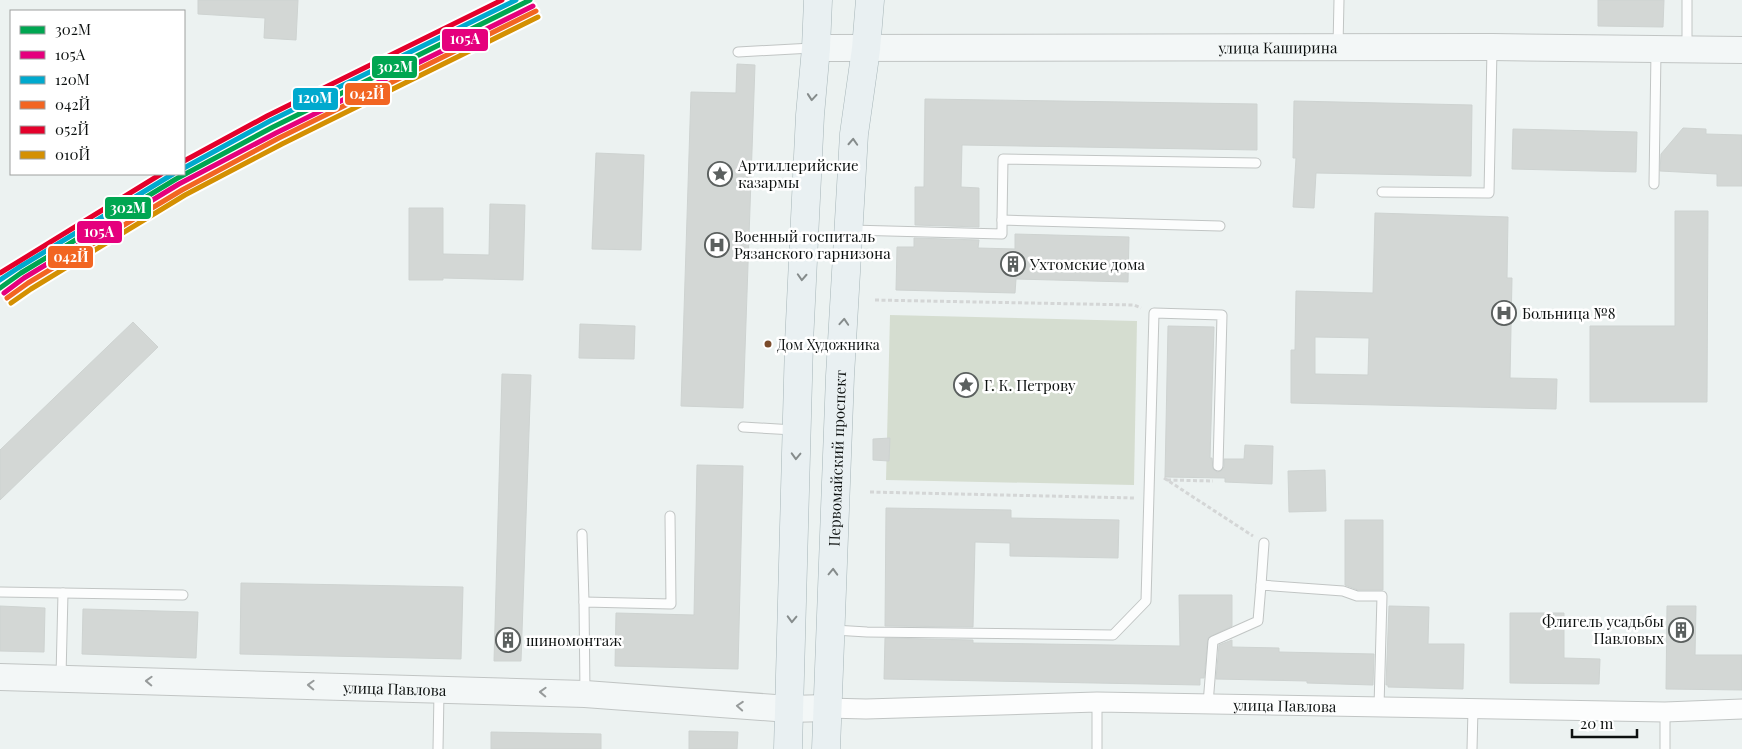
<svg xmlns="http://www.w3.org/2000/svg" width="1742" height="749" font-family="'Playfair Display',serif">
<style>
.green{fill:#d5ddd0}
.building{fill:#d3d7d5;stroke:#ced3d1;fill-rule:evenodd}
.lines{fill:none;stroke-linecap:round;stroke-linejoin:round}
.lane-casing{stroke:#c1c5c4;stroke-width:11}
.street-casing{stroke:#c1c5c4;stroke-width:21}
.secondary-casing{stroke:#c1c5c4;stroke-width:28}
.primary-casing{stroke:#a6b5b8;stroke-width:29}
.path{stroke:#d4d6d6;stroke-width:3;stroke-dasharray:4 2.5;stroke-linecap:butt}
.lane{stroke:#fcfdfd;stroke-width:9}
.street{stroke:#fcfdfd;stroke-width:19}
.secondary{stroke:#f3f7f7;stroke-width:26}
.primary{stroke:#e9f0f2;stroke-width:28}
.rail-1-casing{stroke:#fff;stroke-width:9}
.rail-2-casing{stroke:#fff;stroke-width:9}
.rail-3-casing{stroke:#fff;stroke-width:9}
.rail-4-casing{stroke:#fff;stroke-width:9}
.rail-5-casing{stroke:#fff;stroke-width:9}
.rail-6-casing{stroke:#fff;stroke-width:9}
.rail-1{stroke:#00a651;stroke-width:5}
.rail-2{stroke:#e5007d;stroke-width:5}
.rail-3{stroke:#00a9ce;stroke-width:5}
.rail-4{stroke:#f26522;stroke-width:5}
.rail-5{stroke:#e4002b;stroke-width:5}
.rail-6{stroke:#d49002;stroke-width:5}
.oneway{stroke:#868c8c}
.oneway2{stroke:#979b9b}
.bus-dot{fill:#7a4b2a;stroke:#fff;stroke-width:2}
.labels{text-anchor:middle;dominant-baseline:central;stroke-width:5;stroke-linejoin:round;paint-order:stroke}
.bus-label{font-size:14px;fill:#0d1110;stroke:#fff;text-anchor:start}
.street-label{font-size:15px;fill:#0d1110;stroke:#fff}
.poi-label{font-size:15px;fill:#0d1110;stroke:#fff;text-anchor:start}
.line-badge{stroke:#fff;stroke-width:2}
.badge-label{font-size:14px;text-anchor:middle;font-weight:bold;fill:#fff}
</style>
<rect width="100%" height="100%" fill="#ecf2f1"/>
<path class="green" d="M 890,315 L 1137,321 L 1134,485 L 886,480 Z"/>
<g class="building">
<path d="M 198,0 L 298,0 L 296,40 L 264,38 L 265,18 L 198,14 Z"/>
<path d="M 1598,0 L 1664,0 L 1663,27 L 1598,26 Z"/>
<path d="M 737,64 L 755,65 L 743,408 L 681,406 L 691,92 L 736,93 Z"/>
<path d="M 925,99 L 1257,104 L 1257,150 L 962,145 L 961,187 L 979,188 L 979,227 L 915,225 L 915,187 L 924,187 Z"/>
<path d="M 1294,101 L 1472,105 L 1471,176 L 1316,173 L 1314,208 L 1293,207 L 1296,158 L 1293,158 Z"/>
<path d="M 1683,128 L 1706,129 L 1706,134 L 1742,135 L 1742,186 L 1717,186 L 1717,174 L 1660,171 L 1661,154 Z"/>
<path d="M 1513,129 L 1637,132 L 1636,172 L 1512,169 Z"/>
<path d="M 596,153 L 644,155 L 641,250 L 592,249 Z"/>
<path d="M 490,204 L 525,205 L 523,280 L 443,278 L 443,280 L 409,280 L 409,208 L 443,208 L 443,254 L 489,255 Z"/>
<path d="M 1675,211 L 1708,211 L 1707,402 L 1590,402 L 1590,326 L 1675,326 Z"/>
<path d="M 1375,213 L 1508,217 L 1507,278 L 1512,278 L 1510,378 L 1557,379 L 1556,409 L 1291,403 L 1291,350 L 1295,350 L 1296,291 L 1373,293 ZM 1315,337 L 1369,338 L 1368,375 L 1315,374 Z"/>
<path d="M 1015,234 L 1129,237 L 1128,282 L 1016,279 L 1015,293 L 896,290 L 897,247 L 914,247 L 914,238 L 979,240 L 978,248 L 1015,249 Z"/>
<path d="M 133,322 L 158,347 L 0,500 L 0,450 Z"/>
<path d="M 580,324 L 635,326 L 634,359 L 579,358 Z"/>
<path d="M 1168,326 L 1214,327 L 1210,458 L 1212,458 L 1213,469 L 1217,472 L 1221,471 L 1224,467 L 1224,459 L 1244,459 L 1245,445 L 1273,446 L 1272,484 L 1225,482 L 1225,478 L 1165,477 Z"/>
<path d="M 502,374 L 531,375 L 521,661 L 494,661 Z"/>
<path d="M 890,438 L 889,461 L 873,460 L 873,439 Z"/>
<path d="M 697,465 L 743,466 L 738,669 L 615,666 L 616,613 L 694,615 Z"/>
<path d="M 1325,470 L 1326,511 L 1289,512 L 1288,471 Z"/>
<path d="M 886,508 L 1011,510 L 1011,518 L 1119,520 L 1118,558 L 1010,556 L 1010,543 L 975,542 L 973,627 L 885,626 Z"/>
<path d="M 1345,520 L 1383,520 L 1383,590 L 1358,590 L 1345,585 Z"/>
<path d="M 241,583 L 463,587 L 461,659 L 240,654 Z"/>
<path d="M 1179,595 L 1232,595 L 1232,626 L 1208,638 L 1204,678 L 1200,678 L 1200,685 L 884,679 L 885,638 L 973,640 L 973,643 L 1180,646 Z"/>
<path d="M 0,606 L 45,608 L 44,652 L 0,651 Z"/>
<path d="M 1389,606 L 1429,607 L 1428,644 L 1464,644 L 1463,689 L 1388,687 L 1388,685 L 1386,685 Z"/>
<path d="M 1667,606 L 1696,606 L 1695,655 L 1742,655 L 1742,690 L 1666,689 Z"/>
<path d="M 83,609 L 198,612 L 196,658 L 82,654 Z"/>
<path d="M 1510,613 L 1564,613 L 1564,658 L 1600,659 L 1599,684 L 1510,683 Z"/>
<path d="M 1232,640 L 1232,647 L 1279,648 L 1279,652 L 1374,654 L 1373,685 L 1307,683 L 1307,681 L 1216,679 L 1219,645 Z"/>
<path d="M 689,731 L 738,732 L 737,749 L 689,749 Z"/>
<path d="M 491,732 L 601,734 L 601,749 L 491,749 Z"/>
</g>
<g class="lines">
<defs>
<g id="lane">
<path d="M 1687,0 L 1687,47"/>
<path d="M 1338,46 L 1339,0"/>
<path d="M 738,52 L 812,48"/>
<path d="M 1654,184 L 1656,52"/>
<path d="M 1382,192 L 1489,193 L 1492,50"/>
<path d="M 1002,220 L 1003,159 L 1256,163"/>
<path d="M 851,230 L 1002,234 L 1002,220 L 1220,226"/>
<path d="M 743,427 L 794,430"/>
<path d="M 582,534 L 584,602"/>
<path d="M 1261,585 L 1264,543"/>
<path d="M 0,592 L 63,593 L 61,676"/>
<path d="M 63,593 L 183,595"/>
<path d="M 834,630 L 867,632 L 1113,635 L 1146,601 L 1154,313 L 1222,315 L 1218,466"/>
<path d="M 585,693 L 584,602 L 671,604 L 670,516"/>
<path d="M 1097,702 L 1097,749"/>
<path d="M 1208,704 L 1213,641 L 1258,621 L 1261,585 L 1343,591 L 1357,596 L 1382,596 L 1379,707"/>
<path d="M 438,749 L 439,692"/>
<path d="M 1472,749 L 1473,709"/>
<path d="M 1665,749 L 1665,712"/>
</g>
<g id="street">
<path id="s1" d="M 827,708 L 866,709 L 1097,702 L 1665,712 L 1742,709"/>
</g>
<g id="secondary">
<path id="s2" d="M 816,48 L 1492,47 L 1742,50"/>
<path id="s3" d="M 0,677 L 585,694 L 789,709 L 827,708"/>
</g>
<g id="primary">
<path d="M 788,749 L 799,343 L 810,115 L 816,48 L 818,0"/>
<path id="s4" d="M 826,749 L 840,376 L 854,134 L 866,49 L 870,0"/>
</g>
</defs>
<use href="#lane" class="lane-casing"/>
<use href="#street" class="street-casing"/>
<use href="#secondary" class="secondary-casing"/>
<use href="#primary" class="primary-casing"/>
<g class="path">
<path d="M 875,300 L 1134,305 L 1141,308"/>
<path d="M 1164,478 L 1253,536"/>
<path d="M 1167,480 L 1213,481"/>
<path d="M 870,492 L 1135,498"/>
</g>
<use href="#lane" class="lane"/>
<use href="#street" class="street"/>
<use href="#secondary" class="secondary"/>
<use href="#primary" class="primary"/>
<defs>
<path id="rail-1" d="M 0,288 L 21,273 L 176,179 L 273,127 L 530,0"/>
<path id="rail-2" d="M 4,293 L 24,278 L 179,184 L 276,133 L 533,6"/>
<g id="rail-3">
<path d="M 184,168 L 270,121 L 516,0"/>
<path d="M 0,280 L 18,268 L 173,174"/>
</g>
<path id="rail-4" d="M 7,298 L 28,283 L 182,190 L 279,138 L 536,11"/>
<g id="rail-5">
<path d="M 184,161 L 267,116 L 502,0"/>
<path d="M 0,273 L 161,174"/>
</g>
<path id="rail-6" d="M 11,303 L 31,289 L 185,195 L 282,144 L 538,17"/>
</defs>
<use href="#rail-1" class="rail-1-casing"/>
<use href="#rail-2" class="rail-2-casing"/>
<use href="#rail-3" class="rail-3-casing"/>
<use href="#rail-4" class="rail-4-casing"/>
<use href="#rail-5" class="rail-5-casing"/>
<use href="#rail-6" class="rail-6-casing"/>
<use href="#rail-1" class="rail-1"/>
<use href="#rail-2" class="rail-2"/>
<use href="#rail-3" class="rail-3"/>
<use href="#rail-4" class="rail-4"/>
<use href="#rail-5" class="rail-5"/>
<use href="#rail-6" class="rail-6"/>
</g>
<defs><path id="oneway-chevron" d="M-2-3.5L2.5 0L-2 3.5" fill="none" stroke-width="1.6" stroke-linecap="round" stroke-linejoin="round" transform="scale(1.25)"/></defs>
<g class="oneway">
<use href="#oneway-chevron" transform="translate(812 97) rotate(95)"/>
<use href="#oneway-chevron" transform="translate(853 142) rotate(-87)"/>
<use href="#oneway-chevron" transform="translate(802 277) rotate(93)"/>
<use href="#oneway-chevron" transform="translate(844 322) rotate(-86)"/>
<use href="#oneway-chevron" transform="translate(796 456) rotate(92)"/>
<use href="#oneway-chevron" transform="translate(833 572) rotate(-88)"/>
<use href="#oneway-chevron" transform="translate(792 619) rotate(92)"/>
</g>
<g class="oneway2">
<use href="#oneway-chevron" transform="translate(149 681) rotate(-178)"/>
<use href="#oneway-chevron" transform="translate(311 685) rotate(-178)"/>
<use href="#oneway-chevron" transform="translate(543 692) rotate(-178)"/>
<use href="#oneway-chevron" transform="translate(740 706) rotate(-176)"/>
</g>
<defs>
<symbol id="sight-ring" viewBox="-11 -11 22 22"><circle r="9.5" fill="#fff" stroke="#5b605f" stroke-width="1.5"/><path d="M0-6L1.8-2.2L6-1.7L2.9 1.2L3.7 5.4L0 3.3L-3.7 5.4L-2.9 1.2L-6-1.7L-1.8-2.2Z" fill="#5b605f"/></symbol>
<symbol id="hospital-ring" viewBox="-11 -11 22 22"><circle r="9.5" fill="#fff" stroke="#5b605f" stroke-width="1.5"/><path d="M-5-5h3v3.5h4V-5h3V5h-3V1.5h-4V5h-3Z" fill="#5b605f"/></symbol>
<symbol id="building-ring" viewBox="-11 -11 22 22"><circle r="9.5" fill="#fff" stroke="#5b605f" stroke-width="1.5"/><path d="M-4-6H4V6H1V3H-1V6H-4ZM-2.5-4.3h1.7v1.8h-1.7ZM.8-4.3h1.7v1.8H.8ZM-2.5-1h1.7V.8h-1.7ZM.8-1h1.7V.8H.8Z" fill="#5b605f"/></symbol>
</defs>
<g fill-rule="evenodd">
<use href="#sight-ring" x="706" y="160" width="28" height="28"/>
<use href="#hospital-ring" x="703" y="231" width="28" height="28"/>
<use href="#building-ring" x="999" y="250" width="28" height="28"/>
<use href="#hospital-ring" x="1490" y="299" width="28" height="28"/>
<use href="#sight-ring" x="952" y="371" width="28" height="28"/>
<use href="#building-ring" x="1667" y="616" width="28" height="28"/>
<use href="#building-ring" x="494" y="626" width="28" height="28"/>
</g>
<circle class="bus-dot" cx="768" cy="344" r="4.5"/>
<g class="labels">
<g class="bus-label">
<text x="777" y="344">Дом Художника</text>
</g>
<g class="street-label">
<text stroke="none"><textPath href="#s2" startOffset="462">улица Каширина</textPath></text>
<text stroke="none"><textPath href="#s4" startOffset="291">Первомайский проспект</textPath></text>
<text stroke="none"><textPath href="#s3" startOffset="395">улица Павлова</textPath></text>
<text stroke="none"><textPath href="#s1" startOffset="458">улица Павлова</textPath></text>
</g>
<g class="poi-label">
<text x="738" y="165">Артиллерийские<tspan x="738" dy="17">казармы</tspan></text>
<text x="734" y="236">Военный госпиталь<tspan x="734" dy="17">Рязанского гарнизона</tspan></text>
<text x="1030" y="264">Ухтомские дома</text>
<text x="1522" y="313">Больница №8</text>
<text x="984" y="385">Г. К. Петрову</text>
<text x="1664" y="621" text-anchor="end">Флигель усадьбы<tspan x="1664" dy="17">Павловых</tspan></text>
<text x="526" y="640">шиномонтаж</text>
</g>
</g>
<g class="line-badge">
<rect x="441" y="28" width="48" height="24" rx="5" fill="#e5007d"/>
<rect x="371" y="55" width="47" height="24" rx="5" fill="#00a651"/>
<rect x="344" y="82" width="47" height="24" rx="5" fill="#f26522"/>
<rect x="292" y="87" width="47" height="24" rx="5" fill="#00a9ce"/>
<rect x="104" y="196" width="48" height="24" rx="5" fill="#00a651"/>
<rect x="76" y="220" width="47" height="24" rx="5" fill="#e5007d"/>
<rect x="47" y="245" width="47" height="24" rx="5" fill="#f26522"/>
</g>
<g class="badge-label">
<text x="465" y="44">105А</text>
<text x="395" y="72">302М</text>
<text x="367" y="99">042Й</text>
<text x="315" y="103">120М</text>
<text x="128" y="213">302М</text>
<text x="99" y="237">105А</text>
<text x="71" y="262">042Й</text>
</g>
<rect x="10" y="10" width="175" height="165" fill="#ffffff" stroke="#9ea09f"/>
<rect x="20" y="26" width="25" height="8" fill="#00a651" stroke="#9ea09f"/>
<text x="55" y="35" font-size="15" fill="#0d1110">302М</text>
<rect x="20" y="51" width="25" height="8" fill="#e5007d" stroke="#9ea09f"/>
<text x="55" y="60" font-size="15" fill="#0d1110">105А</text>
<rect x="20" y="76" width="25" height="8" fill="#00a9ce" stroke="#9ea09f"/>
<text x="55" y="85" font-size="15" fill="#0d1110">120М</text>
<rect x="20" y="101" width="25" height="8" fill="#f26522" stroke="#9ea09f"/>
<text x="55" y="110" font-size="15" fill="#0d1110">042Й</text>
<rect x="20" y="126" width="25" height="8" fill="#e4002b" stroke="#9ea09f"/>
<text x="55" y="135" font-size="15" fill="#0d1110">052Й</text>
<rect x="20" y="151" width="25" height="8" fill="#d49002" stroke="#9ea09f"/>
<text x="55" y="160" font-size="15" fill="#0d1110">010Й</text>
<path d="M1572 729v8h65v-8" fill="none" stroke="#0d1110" stroke-width="2.5"/>
<text x="1580" y="729" font-size="15" fill="#0d1110" stroke="#ffffff" stroke-width="4" paint-order="stroke">20 m</text>
</svg>
